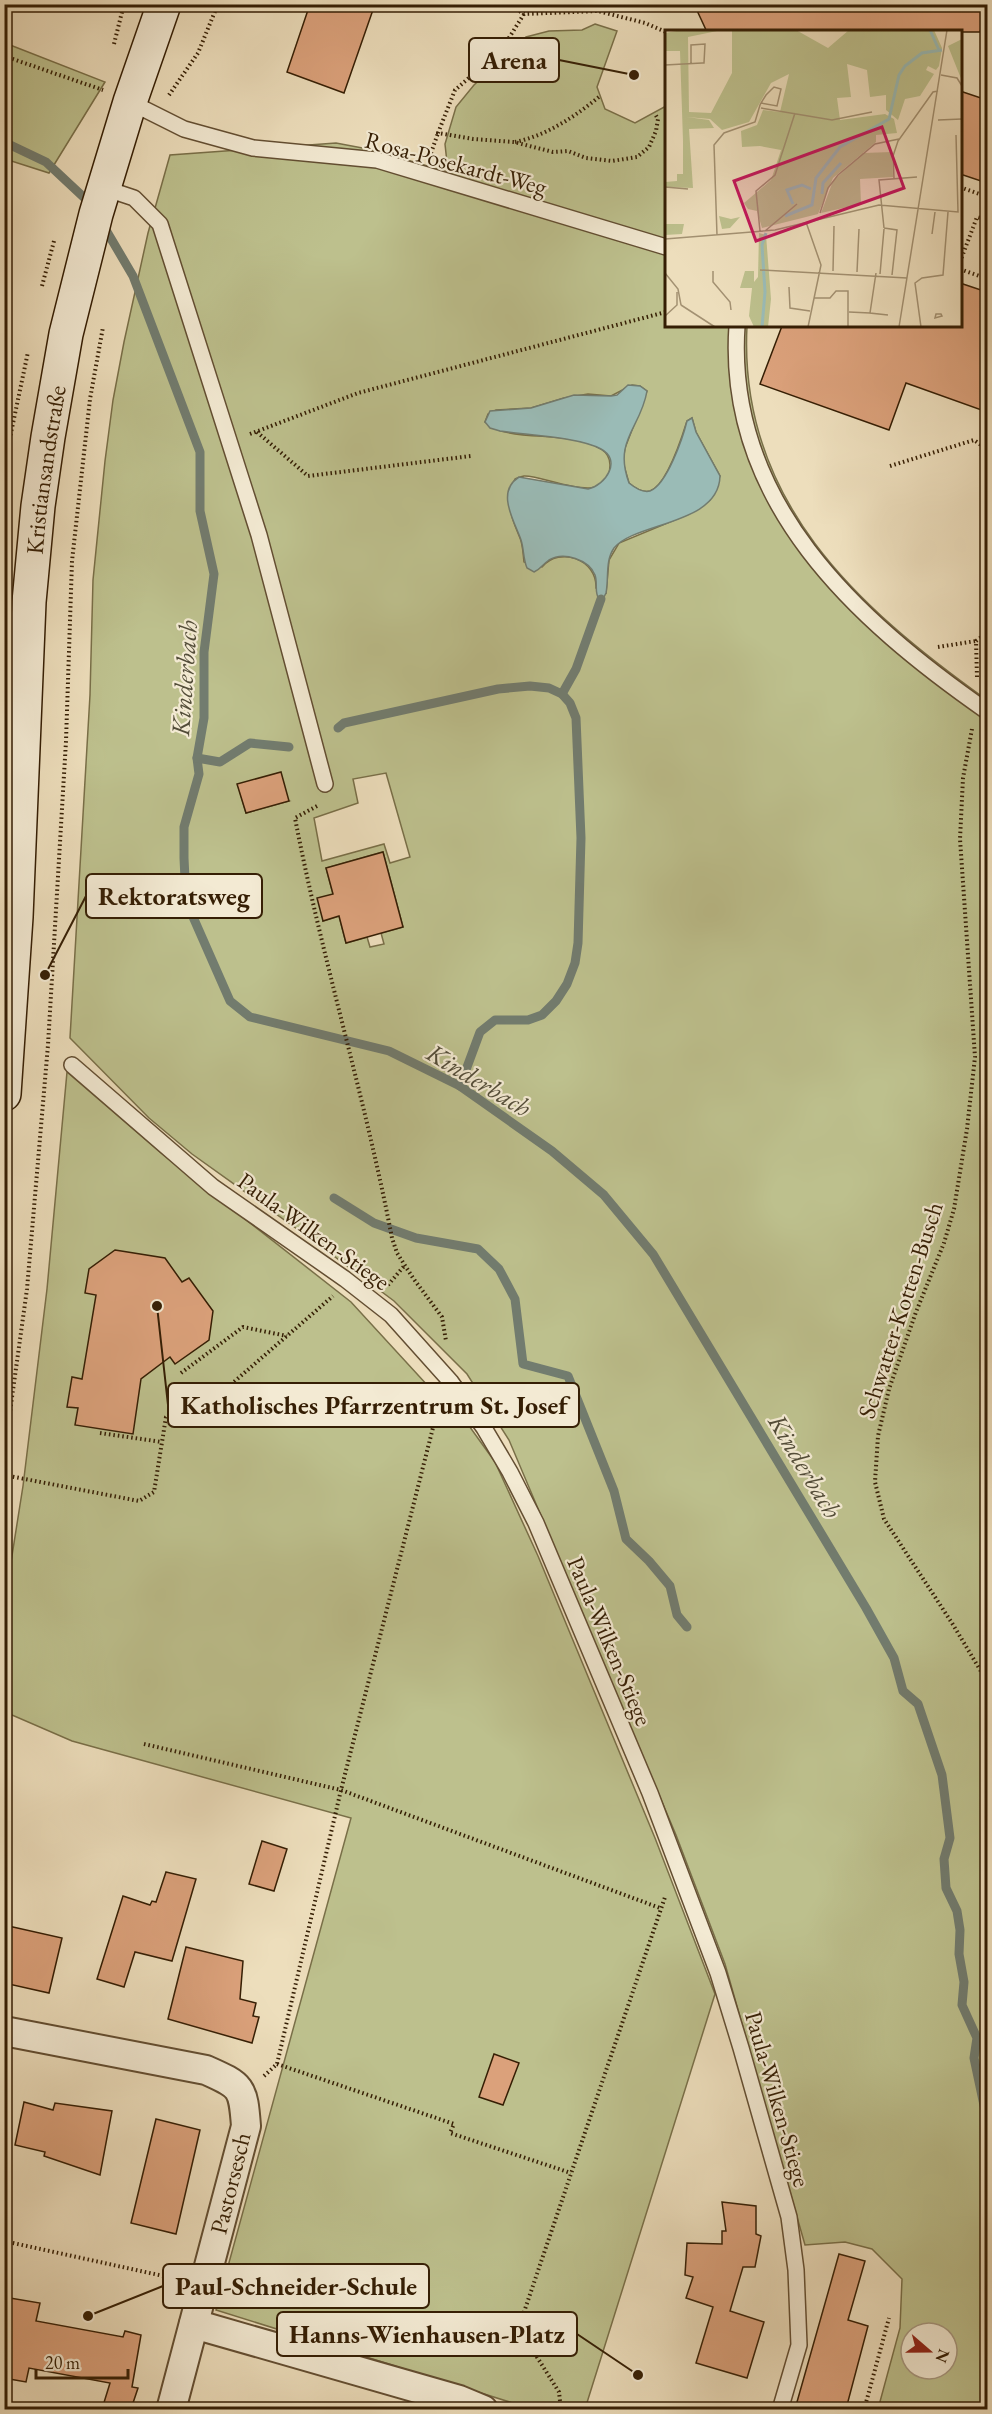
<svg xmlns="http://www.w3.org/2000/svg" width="992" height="2414" font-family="'EB Garamond',serif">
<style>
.green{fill:#bdc08d;stroke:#796f48;stroke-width:1.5;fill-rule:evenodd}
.water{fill:#9abbb6;stroke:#727c6f;stroke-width:1.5}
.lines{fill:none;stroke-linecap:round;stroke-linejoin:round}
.stream{stroke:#727c6f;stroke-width:9}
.building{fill:#dba17b;stroke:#351e04;stroke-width:1.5}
.lane-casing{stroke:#634e32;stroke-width:18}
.street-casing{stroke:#634e32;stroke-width:32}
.secondary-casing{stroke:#351e04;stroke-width:36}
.path{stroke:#351e04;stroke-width:4;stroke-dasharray:1.5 3;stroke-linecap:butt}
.lane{stroke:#f3ead3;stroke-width:15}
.street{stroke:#f3ead3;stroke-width:28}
.secondary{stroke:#f3ead3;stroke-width:33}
.labels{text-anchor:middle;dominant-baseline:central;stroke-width:4.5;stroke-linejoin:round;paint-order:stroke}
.street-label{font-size:24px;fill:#351e04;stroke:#f3ead3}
.water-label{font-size:26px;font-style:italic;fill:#534d39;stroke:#f3ead3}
.inset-river{fill:none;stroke:#9abbb6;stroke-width:3}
.inset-road{fill:none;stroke:#a39172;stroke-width:1.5}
.view{fill:#c2185b;fill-opacity:0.15;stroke:#c2185b;stroke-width:3}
.inset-edge{fill:none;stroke:#351e04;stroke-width:3}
.leader{fill:none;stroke:#351e04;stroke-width:2}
.callout-dot{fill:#351e04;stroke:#f3ead3;stroke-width:2}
.callout{fill:#f3ead3;stroke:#351e04;stroke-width:2}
.callout-label{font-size:26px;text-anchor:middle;font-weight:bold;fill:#351e04}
</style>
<rect width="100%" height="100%" fill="#eddebc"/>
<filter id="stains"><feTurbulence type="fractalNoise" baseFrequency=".00333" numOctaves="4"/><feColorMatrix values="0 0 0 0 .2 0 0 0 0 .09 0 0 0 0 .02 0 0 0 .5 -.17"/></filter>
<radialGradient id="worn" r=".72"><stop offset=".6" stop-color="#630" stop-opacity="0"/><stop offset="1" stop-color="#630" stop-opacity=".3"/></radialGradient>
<g class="green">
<path d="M 627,5 L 661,5 C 651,15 638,11 627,5 Z"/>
<path d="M 595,24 L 617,31 L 597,87 L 605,109 L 635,123 L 666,106 L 666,326 L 747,326 C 738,500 857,607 987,700 L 987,2409 L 878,2409 L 900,2328 L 902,2279 L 872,2249 L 845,2242 L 805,2245 L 725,1964 L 676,1835 L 509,1440 L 467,1374 L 394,1301 L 311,1239 L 192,1154 L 149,1118 L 70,1038 L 90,695 L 93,580 L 105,461 L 113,400 L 124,342 L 148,233 L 170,155 L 336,143 L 373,150 L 448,172 L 445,144 L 456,107 L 474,85 L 526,37 L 549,31 L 582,30 ZM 632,385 L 640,386 L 647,391 L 625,448 L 623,462 L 629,483 C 635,488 642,493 650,491 C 667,485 682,437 687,421 L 692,418 L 696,432 L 720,476 L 710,500 L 689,514 L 619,543 L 609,560 L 606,593 L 596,588 C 597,559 560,546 542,567 L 524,562 C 523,554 523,545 520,538 C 512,519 503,500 515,479 C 518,478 520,477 524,476 C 547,475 609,510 610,465 C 610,458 607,453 601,449 C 572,432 533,440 501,431 C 496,429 490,425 485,422 L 488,414 L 496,410 L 531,408 L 564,398 L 588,394 L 611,396 ZM 386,773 L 410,857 L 390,863 L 384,844 L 322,861 L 314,818 L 358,803 L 353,779 ZM 238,785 L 289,801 L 246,813 ZM 383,852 L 403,927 L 381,933 L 384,944 L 370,947 L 367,937 L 346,943 L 339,916 L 323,921 L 333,894 L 326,868 ZM 911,2333 L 947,2333 L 947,2369 L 911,2369 Z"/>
<path d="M 5,43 L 105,82 L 49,173 L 5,159 Z"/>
<path d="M 67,1072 L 161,1153 L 351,1302 L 429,1387 L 462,1416 L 495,1462 L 538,1556 L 655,1838 L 715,1994 L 585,2409 L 532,2409 L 216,2310 L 351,1818 L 72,1741 L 5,1712 L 5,1600 L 23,1486 L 47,1289 Z"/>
</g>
<path class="water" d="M 628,385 L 640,386 L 647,391 C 641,428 613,440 629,483 C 635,488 642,493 650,491 C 667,485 683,437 687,421 L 692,418 L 696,432 L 720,476 C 719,525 635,522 614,548 C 605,561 609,578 606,593 L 604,597 L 599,599 C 594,592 598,584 595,575 C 589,560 564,551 549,560 C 543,564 541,569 534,572 L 527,568 C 523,559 524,549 521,540 C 515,522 495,492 519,477 L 588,489 C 606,485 622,460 601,449 C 579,437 526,435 500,431 L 490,428 L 485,422 L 490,411 L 531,408 L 574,395 L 611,396 L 617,395 Z"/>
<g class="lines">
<g class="stream">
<path d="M 4,142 L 46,162 L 92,205"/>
<path d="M 103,225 L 133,276 L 200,452 L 200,511 L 214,574 L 204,652 L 204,718 L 197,758 L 199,774 L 184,827 L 184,858 L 186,901 L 230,1001 L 250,1017 L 389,1051 L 460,1086 L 552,1151 L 604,1195 L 653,1254 L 866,1608 L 894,1658 L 903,1691 L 918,1704 L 942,1775 L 950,1838 L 944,1859 L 946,1888 L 957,1911 L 960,1930 L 959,1954 L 964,1982 L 962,2005 L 977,2038 L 974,2058 L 988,2124"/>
<path d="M 562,694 L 576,669 L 601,599"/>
<path d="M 338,728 L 344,723 L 498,689 L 530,686 L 549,688 L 562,694 L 570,703 L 576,718 L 581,838 L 578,943 L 575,963 L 567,984 L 556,1001 L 542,1015 L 528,1020 L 495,1020 L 480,1032 L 460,1086"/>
<path d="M 197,758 L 220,762 L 250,743 L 289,747"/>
<path d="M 334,1198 L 374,1223 L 416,1238 L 478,1249 L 499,1269 L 515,1299 L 523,1364 L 568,1376 L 614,1491 L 626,1539 L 649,1561 L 670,1586 L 677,1615 L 687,1627"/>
</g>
</g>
<g class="building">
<path d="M 310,4 L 375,4 L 344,93 L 287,72 Z"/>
<path d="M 694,4 L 987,4 L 987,10 L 980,32 L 707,32 Z"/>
<path d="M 960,91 L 987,100 L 987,183 L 960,174 Z"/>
<path d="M 960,283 L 987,292 L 987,412 L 906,383 L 889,430 L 760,384 L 782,326 L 960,326 Z"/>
<path d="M 281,772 L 289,801 L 246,813 L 237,784 Z"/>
<path d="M 383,852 L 403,927 L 346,943 L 339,916 L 323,921 L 317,898 L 333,894 L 326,868 Z"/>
<path d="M 115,1250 L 165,1258 L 182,1282 L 189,1278 L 213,1311 L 209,1340 L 175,1364 L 170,1357 L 141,1379 L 133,1434 L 75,1425 L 78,1408 L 67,1407 L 72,1377 L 82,1379 L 96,1295 L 85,1293 L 89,1269 Z"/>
<path d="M 262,1841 L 287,1849 L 274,1891 L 249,1884 Z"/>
<path d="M 166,1872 L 196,1879 L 172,1961 L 135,1952 L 124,1987 L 97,1979 L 123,1896 L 150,1905 L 152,1901 L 156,1902 Z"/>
<path d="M 4,1925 L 62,1938 L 49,1993 L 4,1983 Z"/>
<path d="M 186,1947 L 243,1961 L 240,1999 L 256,2003 L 253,2016 L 259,2017 L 252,2043 L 168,2019 Z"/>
<path d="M 494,2054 L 519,2063 L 503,2105 L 479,2097 Z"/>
<path d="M 24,2102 L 53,2110 L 55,2103 L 112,2111 L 100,2175 L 44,2156 L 45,2152 L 15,2145 Z"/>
<path d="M 156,2119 L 200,2130 L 176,2234 L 131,2223 Z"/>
<path d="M 722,2202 L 756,2206 L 756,2234 L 761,2236 L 755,2267 L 743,2267 L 730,2311 L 764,2322 L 747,2378 L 696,2363 L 713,2307 L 686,2298 L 693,2277 L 685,2275 L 687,2243 L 722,2244 L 722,2231 L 726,2231 Z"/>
<path d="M 839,2254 L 865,2261 L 848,2320 L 868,2326 L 846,2409 L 795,2409 Z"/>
<path d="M 4,2297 L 40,2303 L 36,2321 L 123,2337 L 125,2331 L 141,2335 L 132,2387 L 138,2388 L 131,2409 L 102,2409 L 110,2383 L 29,2368 L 26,2382 L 4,2378 Z"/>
</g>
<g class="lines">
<defs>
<g id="lane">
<path d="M 130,102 L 184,129 L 253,148 L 377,160 L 666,247"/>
<path d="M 104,188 L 134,198 L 160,224 L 259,535 L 325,784"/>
<path d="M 737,326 C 725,502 856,620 988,712"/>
<path d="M 72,1065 L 213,1187 L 345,1279 L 391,1315 L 451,1382 L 484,1428 L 510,1472 L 536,1523 L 650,1793 L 718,1973 L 741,2048 L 789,2217 L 796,2270 L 799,2345 L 780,2410"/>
</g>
<g id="street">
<path d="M 4,2031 L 206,2070 C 242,2086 243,2087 246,2126 L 171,2410"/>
<path d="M 194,2324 L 459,2400 L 483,2410"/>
</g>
<g id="secondary">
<path id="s1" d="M 4,1094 L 16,917 L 29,602 L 38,506 L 48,437 L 66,334 L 96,214 L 130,102 L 164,4"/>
</g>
</defs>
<use href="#lane" class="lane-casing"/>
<use href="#street" class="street-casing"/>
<use href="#secondary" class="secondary-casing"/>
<g class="path">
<path d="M 508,4 L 524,14 L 598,11 L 645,23 L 666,32"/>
<path d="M 524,14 L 502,49 L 455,90 L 438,133 L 473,139 L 514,142 L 553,152 L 568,151 L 586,158 L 612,161 L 637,157 L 649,147 L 656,131 L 658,119 L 655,114"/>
<path d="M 114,44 L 124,4"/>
<path d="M 4,56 L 103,90"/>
<path d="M 169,95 L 198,53 L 218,4"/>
<path d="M 515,142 C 546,136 576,116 600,96"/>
<path d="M 431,153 L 438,133"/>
<path d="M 960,187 L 988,197"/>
<path d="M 960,262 L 977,217 L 988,220"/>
<path d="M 960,269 L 988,279"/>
<path d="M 42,286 L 54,241"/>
<path d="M 257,432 L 308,476 L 471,456"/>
<path d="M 250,434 L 358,393 L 666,312"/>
<path d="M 4,466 L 28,352"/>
<path d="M 890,466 L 974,440 L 988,450"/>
<path d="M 938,647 L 976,641"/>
<path d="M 977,677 L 976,641 L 988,632"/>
<path d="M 972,729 L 963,778 L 960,839 L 975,1057 L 967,1129 L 954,1209 L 944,1243 L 916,1312 L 889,1389 L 878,1436 L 875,1482 L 884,1519 L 952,1623 L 988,1683"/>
<path d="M 317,806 L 295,818 C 322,959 365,1097 392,1238 L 397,1253 L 413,1278 L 442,1317 L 446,1341"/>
<path d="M 388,1285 L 405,1265"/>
<path d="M 181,1373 L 243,1327 L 287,1336"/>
<path d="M 100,1433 L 162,1442"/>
<path d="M 4,1455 L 27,1289 L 48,1045 L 66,741 L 72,561 L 90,399 L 103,327"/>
<path d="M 4,1475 L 139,1501 L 154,1492 L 166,1417 L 190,1395 L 213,1400 L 333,1296"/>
<path d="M 144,1744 L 341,1790 L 660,1908"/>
<path d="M 277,2064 L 454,2124 L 450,2133 L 571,2173"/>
<path d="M 264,2076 L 277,2064 L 341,1790 L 439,1404"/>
<path d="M 4,2241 L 177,2279"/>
<path d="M 561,2410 L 559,2392 L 525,2338 L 522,2328 L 523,2315 L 665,1897"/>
<path d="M 864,2410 L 889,2318"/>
</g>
<use href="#lane" class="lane"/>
<use href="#street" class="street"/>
<use href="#secondary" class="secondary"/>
</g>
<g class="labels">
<g class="street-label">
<text transform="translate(456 163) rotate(15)">Rosa-Posekardt-Weg</text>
<text stroke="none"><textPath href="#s1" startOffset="626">Kristiansandstraße</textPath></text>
<text transform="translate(314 1231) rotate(36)">Paula-Wilken-Stiege</text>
<text transform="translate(900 1310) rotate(-72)">Schwatter-Kotten-Busch</text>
<text transform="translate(610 1641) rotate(67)">Paula-Wilken-Stiege</text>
<text transform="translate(778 2099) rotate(74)">Paula-Wilken-Stiege</text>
<text transform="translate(230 2183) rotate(-76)">Pastorsesch</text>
</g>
<g class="water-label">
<text transform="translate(184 678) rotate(-86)">Kinderbach</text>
<text transform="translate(479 1080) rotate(31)">Kinderbach</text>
<text transform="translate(805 1466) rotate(59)">Kinderbach</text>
</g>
</g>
<g transform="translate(665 30)">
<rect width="297" height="297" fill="#eddebc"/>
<path d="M 17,0 L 57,0 L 23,7 L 24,82 L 46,83 L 67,43 L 67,0 L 131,0 L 163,18 L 184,0 L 269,0 L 277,18 L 274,36 L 271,40 L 263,36 L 261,40 L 269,44 L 255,66 L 240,69 L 233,90 L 221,80 L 221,65 L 205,67 L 202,40 L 182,34 L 186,67 L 172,68 L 175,90 L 220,84 L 229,89 L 232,103 L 211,105 L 211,112 L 168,148 L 153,184 L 97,198 L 92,181 L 83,179 L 79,173 L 106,150 L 116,120 L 95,116 L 77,117 L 76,101 L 92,95 L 98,80 L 115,82 L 124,44 L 106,53 L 84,92 L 57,100 L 45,89 L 22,87 L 44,90 L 49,98 L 24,99 L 28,158 L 0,157 L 0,152 L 12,151 L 12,144 L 18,144 L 18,111 L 15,21 L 0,21 L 0,3 ZM 297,3 L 297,51 L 283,16 L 297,9 ZM 227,122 L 228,147 L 195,149 L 196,174 L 156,183 L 168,151 L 198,123 ZM 54,186 L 66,189 L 75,187 L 65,198 L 57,199 ZM 0,194 L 19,194 L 17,204 L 0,205 ZM 94,203 L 101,205 L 106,269 L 103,297 L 89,297 L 84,286 L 87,258 L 75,258 L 80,241 L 89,241 L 89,252 L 93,247 Z" fill="#bdc08d"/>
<path class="inset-river" d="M 265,0 L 274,20M 157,164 L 158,153 L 176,133M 128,174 L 122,160 L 137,155 L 146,159M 120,186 L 147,175 L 151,148 L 175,117 L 224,89 L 234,45 L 240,36 L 257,23 L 277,20M 97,297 L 100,262 L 97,215 L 101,203"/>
<path class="inset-road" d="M 0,35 L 37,33 L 39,33 L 40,14 L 26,15 L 26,34M 276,45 L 292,48 L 297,56M 96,78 L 167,90 L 207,82M 273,90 L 297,89M 229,148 L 228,126 L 233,111 L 268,62 L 273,61M 0,157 L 23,159M 155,183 L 163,158 L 173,145 L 210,114 L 234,109M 141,192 L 156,235 L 143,297M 219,198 L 214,150 L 252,147M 219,198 L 232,200 L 227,245M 95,201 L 91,161 L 110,145 L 130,83M 100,201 L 132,174M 267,204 L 270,182M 52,205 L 49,115 L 59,103 L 90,92 L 95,75 L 96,73 L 101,65 L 109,57 L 116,59 L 112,76 L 96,73M 0,209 L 110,200 L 214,175 L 293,182 L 291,105M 95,240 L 242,248M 48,241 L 48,252 L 65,272 L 66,280M 168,241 L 169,196M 192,242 L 194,199M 0,243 L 13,259 L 16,275M 211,243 L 205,283 L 223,285M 215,244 L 219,199M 124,257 L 125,278 L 145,281M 149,268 L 165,268 L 171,261 L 183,261 L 183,297M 16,275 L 50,297M 184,282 L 205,283M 271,284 L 276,284 L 277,286 L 270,288 ZM 0,286 L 12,275 L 12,262M 234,297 L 282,0M 256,297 L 250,253 L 257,248 L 278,245 L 283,182"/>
<path class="view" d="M 217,97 L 239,158 L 91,211 L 69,151 Z"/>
<rect width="297" height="297" class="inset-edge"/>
</g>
<path class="leader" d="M634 75L559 60M45 975L86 896M157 1306L168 1405M88 2316L163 2286M638 2375L577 2334"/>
<g class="callout-dot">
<circle cx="634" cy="75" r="6"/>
<circle cx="45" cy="975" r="6"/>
<circle cx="157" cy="1306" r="6"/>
<circle cx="88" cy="2316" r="6"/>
<circle cx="638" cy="2375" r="6"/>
</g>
<g class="callout">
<rect x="469" y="38" width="90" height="44" rx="6"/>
<rect x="86" y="874" width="176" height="44" rx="6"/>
<rect x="168" y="1383" width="411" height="44" rx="6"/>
<rect x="163" y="2264" width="266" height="44" rx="6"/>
<rect x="277" y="2312" width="300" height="44" rx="6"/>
</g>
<g class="callout-label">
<text x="514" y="69">Arena</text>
<text x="174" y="905">Rektoratsweg</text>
<text x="374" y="1414">Katholisches Pfarrzentrum St. Josef</text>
<text x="296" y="2295">Paul-Schneider-Schule</text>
<text x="427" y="2343">Hanns-Wienhausen-Platz</text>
</g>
<rect width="992" height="2414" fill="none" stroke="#eddebc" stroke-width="24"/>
<rect x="6" y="6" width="980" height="2402" fill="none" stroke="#351e04" stroke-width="3"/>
<rect x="12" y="12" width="968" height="2390" fill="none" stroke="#351e04" stroke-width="1.5"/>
<g transform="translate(929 2351) rotate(110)"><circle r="28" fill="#f3ead3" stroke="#a79880" stroke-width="1.5"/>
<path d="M0-4.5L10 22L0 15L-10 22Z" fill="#8f2418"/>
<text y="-9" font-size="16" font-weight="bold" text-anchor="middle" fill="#351e04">N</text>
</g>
<path d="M36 2369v9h92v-9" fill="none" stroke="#351e04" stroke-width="3"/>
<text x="45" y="2369" font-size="18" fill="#351e04" stroke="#f3ead3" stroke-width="4.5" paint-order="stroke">20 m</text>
<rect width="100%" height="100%" filter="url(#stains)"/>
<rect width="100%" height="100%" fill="url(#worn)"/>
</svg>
